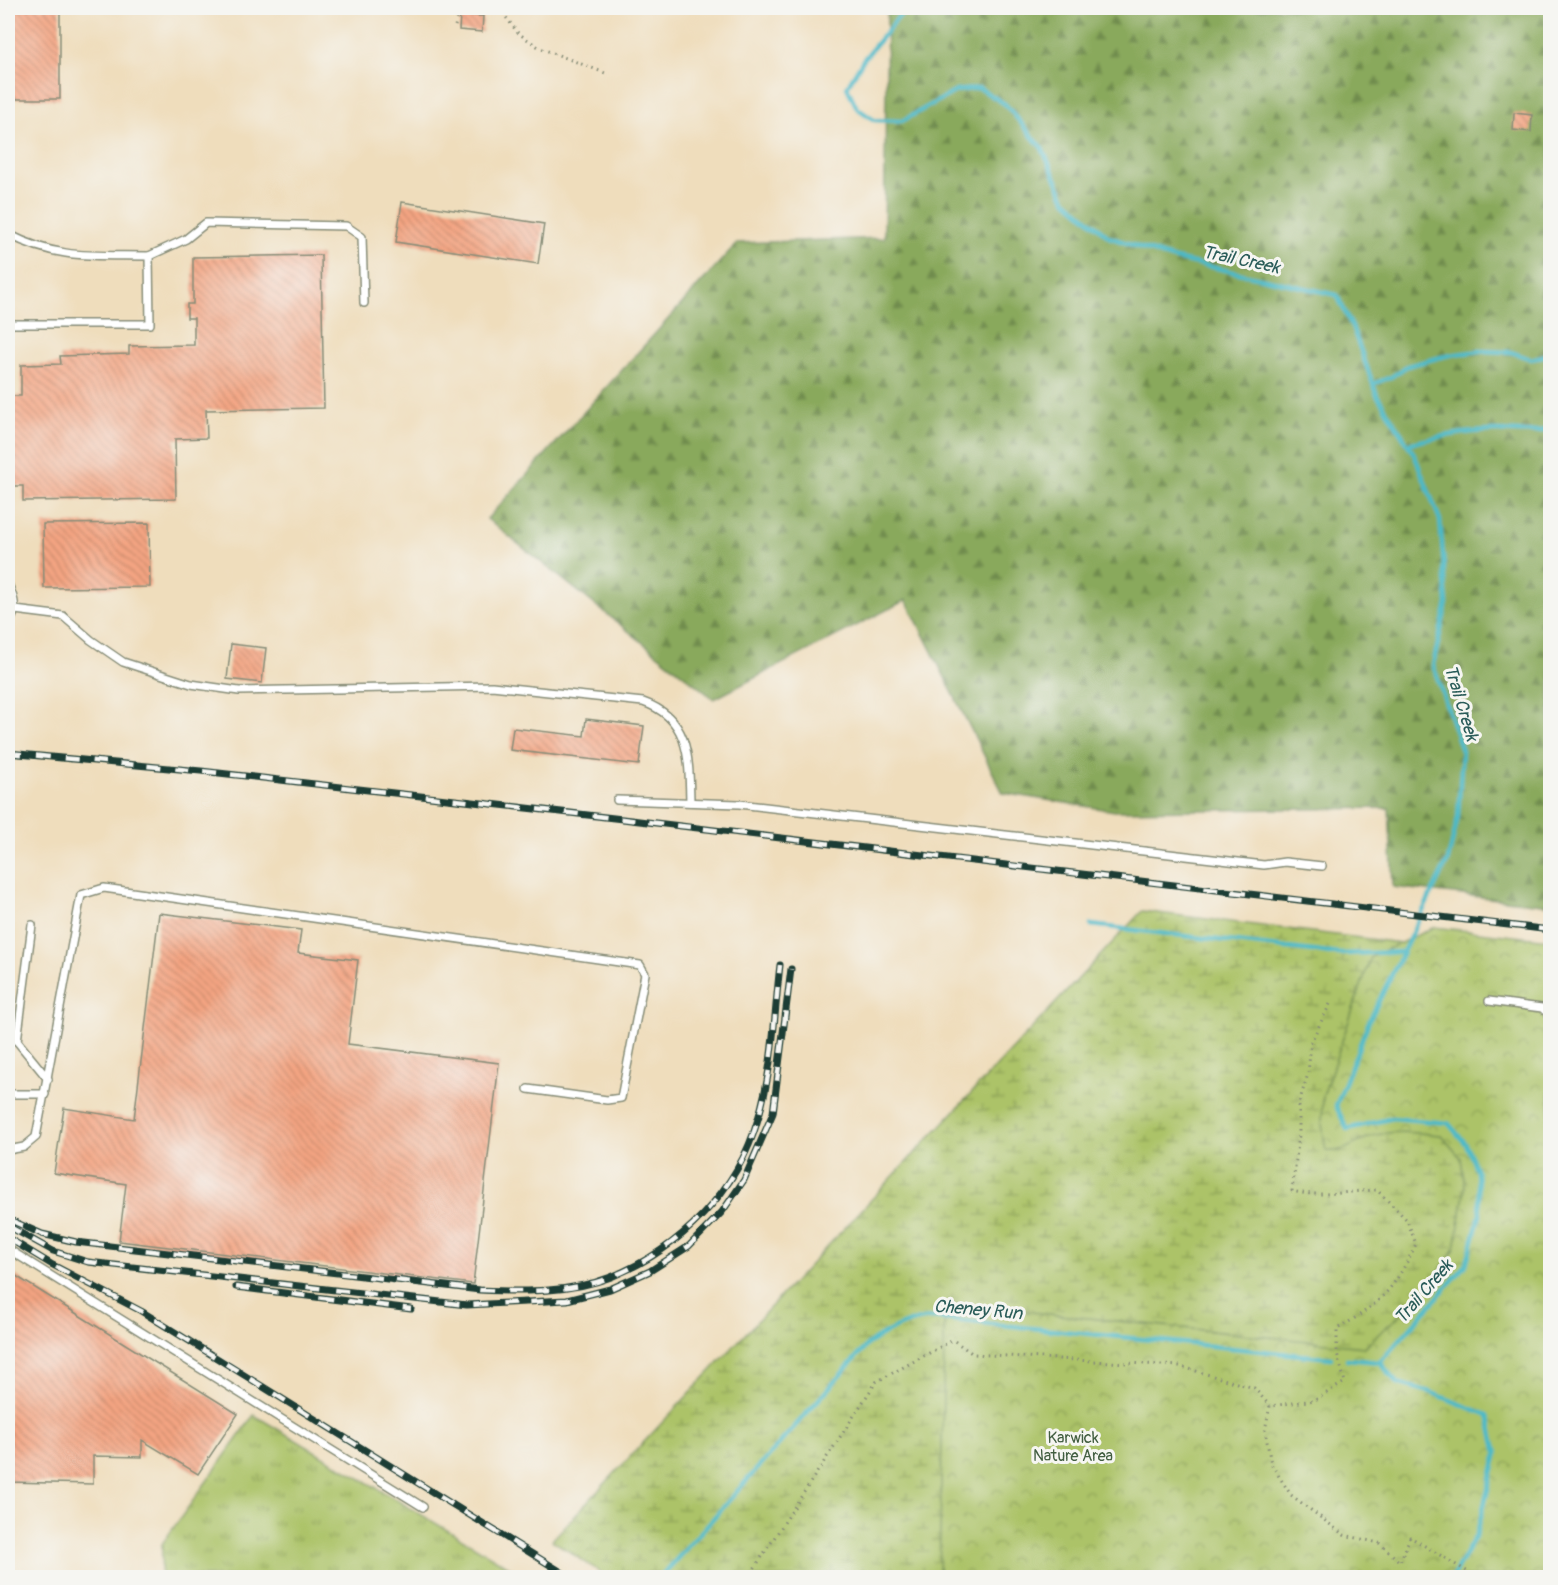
<svg xmlns="http://www.w3.org/2000/svg" width="1558" height="1585" font-family="Pangolin,sans-serif">
<style>
.grass{fill:url(#grass-tufts);stroke:#66804e;stroke-width:1.5}
.forest{fill:url(#forest-firs);stroke:#547348;stroke-width:1.5}
.wetland{fill:url(#wetland-marsh);stroke:#66804e;stroke-width:1.5}
.park{fill:url(#park-crowns);stroke:#66804e;stroke-width:1.5}
.lines{fill:none;stroke-linecap:round;stroke-linejoin:round}
.stream{stroke:#4cb9c8;stroke-width:4.5}
.building{fill:url(#building-back-hatch)}
.service-casing{stroke:#878d78;stroke-width:10}
.path{stroke:#878d78;stroke-width:3;stroke-dasharray:1.5 4.5;stroke-linecap:butt}
.service{stroke:#fff;stroke-width:7}
.rail-casing{stroke:#1f3d34;stroke-width:7}
.rail{stroke:#f6f6f2;stroke-width:4.5;stroke-dasharray:14;stroke-linecap:butt}
.labels{text-anchor:middle;dominant-baseline:central;stroke-width:6;stroke-linejoin:round;paint-order:stroke}
.park-label{font-size:16px;fill:#425e41;stroke:#f6f6f2}
.water-label{font-size:18px;font-style:italic;fill:#2a5c59;stroke:#f6f6f2}
</style>
<defs>
<pattern id="grass-tufts" width="24" height="20" patternUnits="userSpaceOnUse" patternTransform="scale(1.5)"><rect width="24" height="20" fill="#acc368"/><path d="M3 7l-1-3M5 7V3M7 7l1-3M15 17l-1-3M17 17v-4M19 17l1-3" fill="none" stroke="#8ba056"/></pattern>
<pattern id="forest-firs" width="22" height="20" patternUnits="userSpaceOnUse" patternTransform="scale(1.5)"><rect width="22" height="20" fill="#89a95c"/><path d="M5 1l3.5 6h-7zM16 11l3.5 6h-7z" fill="#6f8b4d"/></pattern>
<pattern id="wetland-marsh" width="20" height="14" patternUnits="userSpaceOnUse" patternTransform="scale(1.5)"><rect width="20" height="14" fill="#acc368"/><path d="M1 5h8M5 5V1M11 12h8M15 12V8" fill="none" stroke="#8ba056"/></pattern>
<pattern id="park-crowns" width="20" height="18" patternUnits="userSpaceOnUse" patternTransform="scale(1.5)"><rect width="20" height="18" fill="#acc368"/><path d="M2 6a3 3 0 1 1 6 0M12 15a3 3 0 1 1 6 0" fill="none" stroke="#8ba056"/></pattern>
<pattern id="building-back-hatch" width="6" height="6" patternUnits="userSpaceOnUse" patternTransform="scale(1.5)"><rect width="6" height="6" fill="#f4a482"/><path d="M-1 5l2 2M0 0l6 6M5-1l2 2" fill="none" stroke="#c5876b"/></pattern>
</defs>
<rect width="100%" height="100%" fill="#f6f6f2"/>
<filter id="ink" filterUnits="userSpaceOnUse"><feTurbulence type="fractalNoise" baseFrequency=".0167" numOctaves="2"/><feDisplacementMap in="SourceGraphic" scale="12" xChannelSelector="R" yChannelSelector="G"/><feConvolveMatrix kernelMatrix="1 2 1 2 8 2 1 2 1" color-interpolation-filters="sRGB"/></filter>
<filter id="wash" filterUnits="userSpaceOnUse"><feTurbulence type="fractalNoise" baseFrequency=".008" numOctaves="4" result="noise"/><feDisplacementMap in="SourceGraphic" scale="24" xChannelSelector="R" yChannelSelector="G"/><feGaussianBlur stdDeviation="1.35" result="paint"/><feColorMatrix in="noise" values="0 0 0 0 0 0 0 0 0 0 0 0 0 0 0 0 0 1.4 0 .05"/><feComposite in="paint" operator="in"/></filter>
<g filter="url(#wash)">
<rect width="100%" height="100%" fill="#efddbc"/>
<path class="grass" d="M 254,1415 L 526,1577 L 161,1577 L 162,1544 Z"/>
<path class="forest" d="M 887,8 L 1550,8 L 1550,905 L 1393,887 L 1389,808 L 1115,811 L 1003,793 L 906,600 L 714,699 L 487,519 L 737,243 L 884,238 Z"/>
<path class="wetland" d="M 1142,911 L 1433,947 L 1468,1121 L 1472,1577 L 609,1578 L 552,1540 Z"/>
<path class="park" d="M 1434,927 L 1550,940 L 1550,1577 L 939,1578 L 945,1303 L 1364,1347 L 1420,1297 L 1455,1249 L 1465,1188 L 1461,1158 L 1441,1135 C 1418,1133 1393,1129 1370,1137 C 1353,1143 1346,1153 1326,1151 L 1322,1124 L 1323,1096 L 1371,957 Z"/>
<g class="lines">
<g class="stream">
<path d="M 906,8 L 863,60 L 847,87 L 857,108 L 874,120 L 902,121 L 956,91 L 979,88 L 1005,104 L 1042,148 L 1065,199 L 1109,237 L 1171,258 L 1337,295 L 1353,329 L 1377,395 L 1414,454 L 1440,520 L 1447,603 L 1433,665 L 1462,751 L 1458,817 L 1448,860 L 1369,1021 L 1336,1106 L 1347,1129 L 1393,1118 L 1448,1123 L 1466,1144 L 1477,1171 L 1480,1215 L 1466,1265 L 1380,1362 L 1397,1383 L 1430,1392 L 1488,1415 L 1497,1453 L 1477,1533 L 1452,1578"/>
<path d="M 1373,384 L 1391,377 L 1407,366 L 1449,355 L 1480,351 L 1511,352 L 1531,359 L 1550,354"/>
<path d="M 1408,444 C 1436,437 1466,431 1495,431 C 1517,431 1529,435 1550,429"/>
<path d="M 1091,925 L 1339,954 L 1403,952"/>
<path d="M 1347,1359 L 1380,1362"/>
<path d="M 660,1578 L 868,1344 C 889,1330 907,1320 932,1318 L 1331,1358"/>
</g>
</g>
<g id="blocks">
<g class="building">
<rect x="8" y="8" width="52" height="91"/>
<path d="M 460,15 L 483,16 L 482,32 L 459,30 Z"/>
<path d="M 1514,113 L 1532,115 L 1531,132 L 1513,130 Z"/>
<path d="M 402,202 L 544,224 L 538,264 L 396,242 Z"/>
<path d="M 321,255 L 324,408 L 206,410 L 207,438 L 175,439 L 176,499 L 23,501 L 23,486 L 8,486 L 8,396 L 21,396 L 21,365 L 61,364 L 60,356 L 129,354 L 129,346 L 194,345 L 194,318 L 187,318 L 187,304 L 193,304 L 193,257 Z"/>
<path d="M 149,523 L 150,587 L 44,588 L 43,524 Z"/>
<path d="M 231,644 L 266,648 L 262,683 L 227,679 Z"/>
<path d="M 586,719 L 644,726 L 639,765 L 510,750 L 513,728 L 584,736 Z"/>
<path d="M 159,913 L 301,930 L 298,953 L 358,960 L 348,1044 L 499,1063 L 473,1284 L 119,1241 L 126,1184 L 54,1173 L 64,1108 L 134,1119 Z"/>
<path d="M 8,1271 L 238,1414 L 198,1474 L 142,1440 L 142,1457 L 93,1456 L 93,1484 L 8,1482 Z"/>
</g>
</g>
</g>
<g filter="url(#ink)">
<use href="#blocks" fill-opacity="0" stroke="#878d78" stroke-width="1.5"/>
<g class="lines">
<defs>
<g id="service">
<path d="M 8,234 C 58,260 94,255 149,256 L 150,324 L 8,324"/>
<path d="M 149,256 L 186,239 L 206,223 L 346,226 L 362,237 L 364,303"/>
<path d="M 8,584 C 14,598 19,611 8,623"/>
<path d="M 15,610 L 63,616 L 91,640 L 123,662 L 191,684 L 239,691 L 492,686 L 643,702 C 690,718 689,758 690,802"/>
<path d="M 617,800 L 739,804 L 1264,865 L 1285,862 L 1322,866"/>
<path d="M 1489,1001 L 1542,1008 L 1550,1015"/>
<path d="M 8,1030 L 48,1079"/>
<path d="M 17,1041 L 32,925"/>
<path d="M 8,1094 L 45,1094"/>
<path d="M 8,1150 L 24,1147 L 36,1137 L 81,895 L 104,888 L 640,965 L 645,974 L 621,1098 L 607,1100 L 528,1089"/>
<path d="M 8,1249 L 423,1507"/>
</g>
</defs>
<use href="#service" class="service-casing"/>
<g class="path">
<path d="M 499,8 L 518,33 L 540,48 L 605,73"/>
<path d="M 455,26 L 460,8"/>
<path d="M 1330,1004 L 1311,1042 L 1308,1074 L 1299,1103 L 1299,1135 L 1292,1191 C 1319,1198 1348,1191 1377,1190 L 1407,1220 L 1416,1244 C 1394,1290 1381,1303 1337,1329 L 1337,1353 L 1345,1382 L 1315,1400 L 1270,1406 L 1265,1430 L 1271,1464 L 1291,1495 L 1344,1535 L 1379,1543 L 1400,1562 L 1410,1537 L 1478,1578"/>
<path d="M 748,1578 L 876,1382 L 953,1340 L 973,1354 L 1179,1366 L 1254,1388 L 1270,1406"/>
</g>
<use href="#service" class="service"/>
<defs>
<g id="rail">
<path d="M 8,753 L 201,771 L 614,818 L 1550,930"/>
<path d="M 10,1220 L 42,1234 L 76,1242 L 480,1290 C 523,1292 570,1293 611,1277 C 680,1249 738,1191 758,1119 C 773,1070 774,1016 780,965"/>
<path d="M 8,1226 L 53,1251 L 88,1262 L 467,1305 L 567,1300 L 610,1289 L 650,1271 L 689,1246 L 722,1212 L 744,1180 L 773,1113 L 791,969"/>
<path d="M 8,1238 L 51,1264 L 141,1311 L 571,1578"/>
<path d="M 236,1287 L 411,1309"/>
</g>
</defs>
<use href="#rail" class="rail-casing"/>
<use href="#rail" class="rail"/>
</g>
</g>
<g class="labels">
<g class="park-label">
<text x="1073" y="1438">Karwick<tspan x="1073" dy="18">Nature Area</tspan></text>
</g>
<g class="water-label">
<text transform="translate(1241 260) rotate(12)">Trail Creek</text>
<text transform="translate(1461 703) rotate(73)">Trail Creek</text>
<text transform="translate(1424 1292) rotate(-49)">Trail Creek</text>
<text transform="translate(978 1310) rotate(5)">Cheney Run</text>
</g>
</g>
<rect width="1558" height="1585" fill="none" stroke="#f6f6f2" stroke-width="30"/>
</svg>
